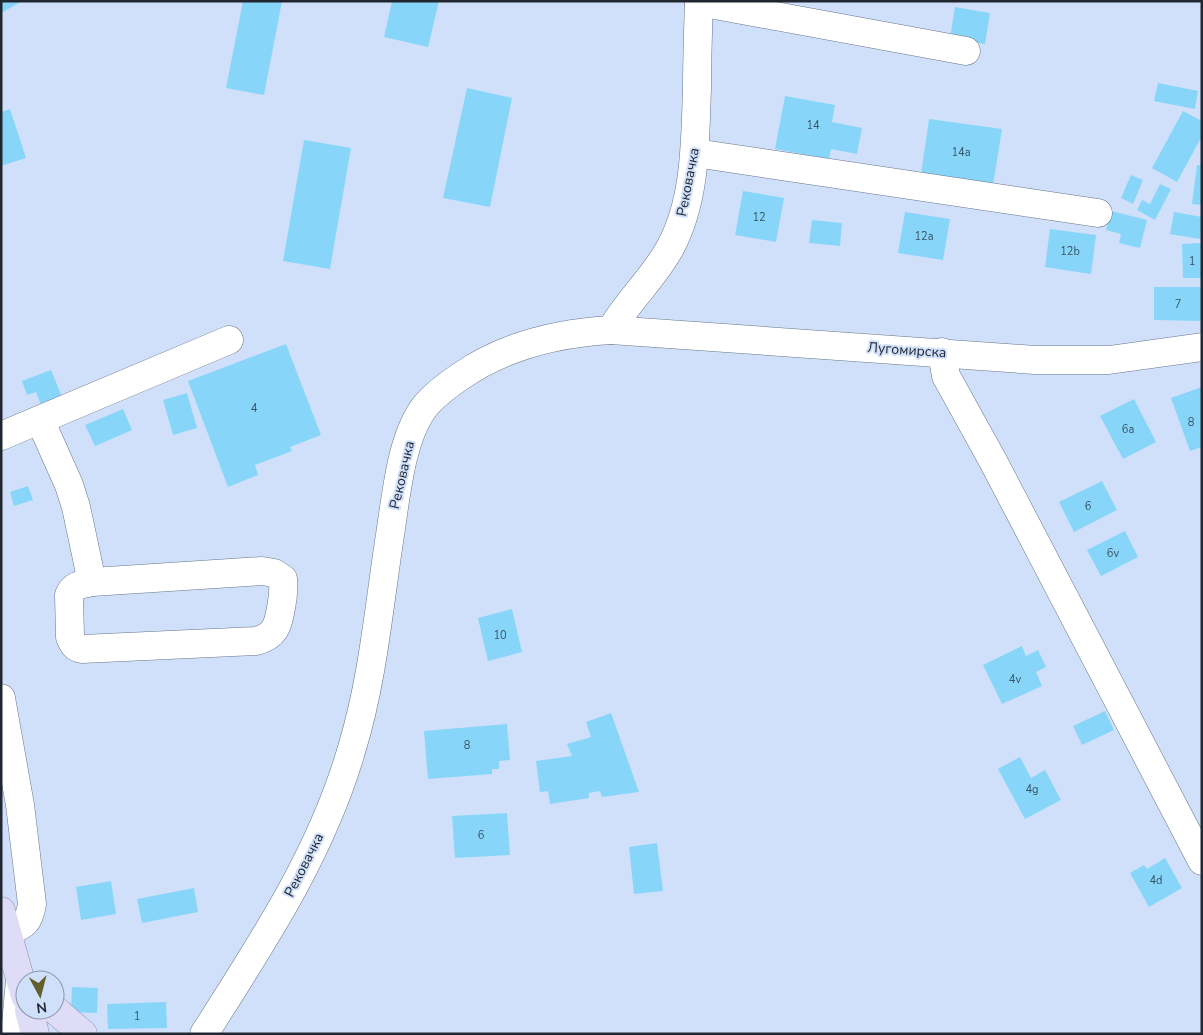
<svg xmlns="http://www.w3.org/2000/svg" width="1203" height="1035" font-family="'Nunito Sans',sans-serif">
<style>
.building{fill:#87d6fa}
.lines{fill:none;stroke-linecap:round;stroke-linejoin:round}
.minor-casing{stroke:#67758c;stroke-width:29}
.major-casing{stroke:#8e8dad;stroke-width:29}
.minor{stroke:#fff;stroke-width:28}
.major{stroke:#dfdcf7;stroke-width:28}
.labels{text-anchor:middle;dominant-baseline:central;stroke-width:4;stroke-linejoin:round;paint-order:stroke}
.number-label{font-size:11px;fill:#3a5362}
.street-label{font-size:14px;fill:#212730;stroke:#d0e0fa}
</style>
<rect width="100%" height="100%" fill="#d0e0fa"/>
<g class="building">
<path d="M 1,1 L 18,1 L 19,3 L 1,13 Z"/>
<path d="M 243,1 L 282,1 L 264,95 L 226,88 Z"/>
<path d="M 392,1 L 439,1 L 428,47 L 384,37 Z"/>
<path d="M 955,7 L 990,13 L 985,44 L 950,38 Z"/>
<path d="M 1158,83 L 1198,91 L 1195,109 L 1154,101 Z"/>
<path d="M 467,88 L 512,98 L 490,207 L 443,198 Z"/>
<path d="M 785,96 L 835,105 L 832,122 L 862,128 L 857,154 L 831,149 L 829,159 L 775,149 Z"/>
<path d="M 10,109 L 26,158 L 1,166 L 1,112 Z"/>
<path d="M 1183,111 L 1202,121 L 1202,136 L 1177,182 L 1152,168 Z"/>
<path d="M 929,119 L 1002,129 L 993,185 L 921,174 Z"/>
<path d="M 304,140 L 351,148 L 330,269 L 283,261 Z"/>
<path d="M 1197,165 L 1202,165 L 1202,205 L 1192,204 Z"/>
<path d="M 1131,175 L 1143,180 L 1133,204 L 1121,198 Z"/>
<path d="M 1160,184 L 1171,189 L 1155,220 L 1137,210 L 1142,200 L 1150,204 Z"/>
<path d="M 743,191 L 784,198 L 776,242 L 735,235 Z"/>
<path d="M 1111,211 L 1147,220 L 1140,248 L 1119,243 L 1121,234 L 1106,230 Z"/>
<path d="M 905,212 L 950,219 L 943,260 L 898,253 Z"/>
<path d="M 1174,212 L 1202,217 L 1200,239 L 1170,234 Z"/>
<path d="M 812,220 L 842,223 L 840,246 L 809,243 Z"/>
<path d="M 1050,229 L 1096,235 L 1091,274 L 1045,267 Z"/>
<path d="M 1202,243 L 1202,278 L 1183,278 L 1182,244 Z"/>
<path d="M 1154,287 L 1201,287 L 1201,321 L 1154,320 Z"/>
<path d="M 286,344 L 321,435 L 290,447 L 292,451 L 255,465 L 258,475 L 228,487 L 188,381 Z"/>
<path d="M 51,370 L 62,397 L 41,405 L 36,392 L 27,395 L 22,381 Z"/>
<path d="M 1202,387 L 1202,447 L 1190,451 L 1171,398 Z"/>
<path d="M 187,393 L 197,428 L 173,435 L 163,400 Z"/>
<path d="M 1134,399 L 1156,442 L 1123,459 L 1100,416 Z"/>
<path d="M 123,409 L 132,430 L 95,446 L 85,425 Z"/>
<path d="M 1102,481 L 1117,510 L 1074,532 L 1059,502 Z"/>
<path d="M 28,486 L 33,500 L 14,506 L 10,492 Z"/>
<path d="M 1125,531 L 1138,557 L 1101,576 L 1087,550 Z"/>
<path d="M 512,609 L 522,652 L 488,661 L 478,618 Z"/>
<path d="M 1022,646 L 1026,656 L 1038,650 L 1046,667 L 1036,672 L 1042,686 L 1002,704 L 983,665 Z"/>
<path d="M 1105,711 L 1114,730 L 1082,745 L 1073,726 Z"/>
<path d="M 611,713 L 639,792 L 602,797 L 600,791 L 589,793 L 589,798 L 550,804 L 548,791 L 540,792 L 536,761 L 572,756 L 567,744 L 591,737 L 586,722 Z"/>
<path d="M 507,724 L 510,760 L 499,761 L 499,769 L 492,769 L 492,774 L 428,779 L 424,731 Z"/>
<path d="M 1020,757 L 1031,778 L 1045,770 L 1061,800 L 1025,819 L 998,769 Z"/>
<path d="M 507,813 L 510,855 L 455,858 L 452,816 Z"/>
<path d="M 657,843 L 663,891 L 634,894 L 629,847 Z"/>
<path d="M 1165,858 L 1182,888 L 1149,907 L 1130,873 L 1144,865 L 1147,869 Z"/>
<path d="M 111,881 L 116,914 L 81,920 L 76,887 Z"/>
<path d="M 194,888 L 198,912 L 142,923 L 137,899 Z"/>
<path d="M 72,987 L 98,988 L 97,1013 L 71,1012 Z"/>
<path d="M 166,1002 L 167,1028 L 108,1029 L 107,1004 Z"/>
</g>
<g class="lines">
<defs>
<g id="minor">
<path d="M 699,2 L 966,51"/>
<path d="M 695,153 L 1098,213"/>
<path d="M 611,330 L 1035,360 L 1109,360 L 1202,347"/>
<path d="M 942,352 L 946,376 L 993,461 L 1202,861"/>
<path d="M 40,420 L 69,485 L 76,507 L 92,582"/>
<path d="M 1,436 L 229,340"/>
<path d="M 262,571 L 274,573 L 283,579 C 284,589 283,598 281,608 C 278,626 275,636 256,641 L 82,649 C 75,648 73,644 70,637 L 69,595 C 73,585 82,584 92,582 Z"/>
<path d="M 1,698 L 20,805 L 32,904 C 29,923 24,925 8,932"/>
<path d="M 15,1034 L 20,981"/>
<path d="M 204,1034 C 262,943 322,853 352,748 C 373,679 379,606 390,535 C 396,497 401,434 427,404 C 437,393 449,384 461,376 C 506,345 558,333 611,330 C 628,300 655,277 671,246 C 696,199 695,141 697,89 C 697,60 698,31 699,1"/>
</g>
<g id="major">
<path d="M 1,911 L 25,996"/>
<path d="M 29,1010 L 35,1034"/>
<path d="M 55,1010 L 83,1034"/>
</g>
</defs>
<use href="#minor" class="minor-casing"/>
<use href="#major" class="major-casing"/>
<use href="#minor" class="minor"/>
<use href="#major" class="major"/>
</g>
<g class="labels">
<g class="number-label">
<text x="813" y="125">14</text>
<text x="961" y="152">14a</text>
<text x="759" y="217">12</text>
<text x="924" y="236">12a</text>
<text x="1070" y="251">12b</text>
<text x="1192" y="261">1</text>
<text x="1178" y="304">7</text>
<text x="254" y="408">4</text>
<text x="1191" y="422">8</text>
<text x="1128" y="429">6a</text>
<text x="1088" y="506">6</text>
<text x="1113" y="553">6v</text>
<text x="500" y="635">10</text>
<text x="1015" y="679">4v</text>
<text x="467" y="745">8</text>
<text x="1032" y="789">4g</text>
<text x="481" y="835">6</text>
<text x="1156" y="880">4d</text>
<text x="137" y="1016">1</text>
</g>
<g class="street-label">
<text transform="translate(688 182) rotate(-79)">Рековачка</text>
<text transform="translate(907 350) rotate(4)">Лугомирска</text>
<text transform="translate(402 475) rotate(-77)">Рековачка</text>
<text transform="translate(304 865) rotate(-63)">Рековачка</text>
</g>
</g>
<rect width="1203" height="1035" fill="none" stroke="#212730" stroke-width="5"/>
<g transform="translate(40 995) rotate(173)"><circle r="24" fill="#d0e0fa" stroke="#8a96a9"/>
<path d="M0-4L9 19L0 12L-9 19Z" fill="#63602d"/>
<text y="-8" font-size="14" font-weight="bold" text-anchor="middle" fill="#212730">N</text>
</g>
</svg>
